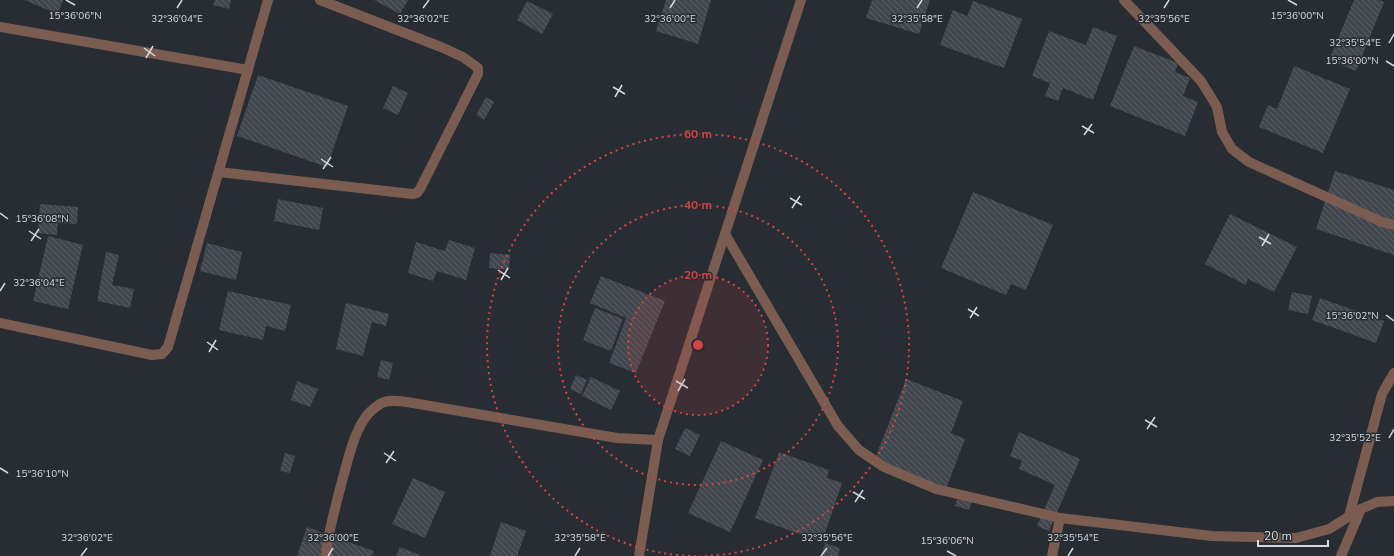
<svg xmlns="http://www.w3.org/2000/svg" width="1394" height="556" font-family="'Nunito Sans',sans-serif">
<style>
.building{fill:url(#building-back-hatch)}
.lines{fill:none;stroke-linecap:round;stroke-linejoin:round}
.minor{stroke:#7a5c51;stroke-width:10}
.ticks{fill:none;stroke:#d5d9dc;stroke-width:1.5}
.ring{fill:none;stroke:#d64343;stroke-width:2;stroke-dasharray:2 4}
.ticks-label{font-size:10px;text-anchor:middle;fill:#d5d9dc;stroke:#282d33;stroke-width:3;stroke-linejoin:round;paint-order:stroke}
.centre{fill:#d64343;stroke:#282d33;stroke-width:2}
.ring-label{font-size:12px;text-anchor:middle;font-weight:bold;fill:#d64343;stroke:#282d33;stroke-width:3;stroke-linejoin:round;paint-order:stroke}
</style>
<defs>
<pattern id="building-back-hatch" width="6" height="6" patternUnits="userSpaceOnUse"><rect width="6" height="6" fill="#42474e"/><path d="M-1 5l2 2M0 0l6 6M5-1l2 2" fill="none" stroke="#5c6167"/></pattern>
</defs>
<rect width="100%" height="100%" fill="#282d33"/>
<g class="building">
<path d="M 24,0 L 63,0 L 58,14 Z"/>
<path d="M 215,0 L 231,0 L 229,9 L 213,5 Z"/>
<path d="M 374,0 L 408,0 L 400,14 Z"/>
<path d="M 666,0 L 711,0 L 698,44 L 656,31 Z"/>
<path d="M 872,0 L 930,0 L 919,34 L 866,18 Z"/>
<path d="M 1354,0 L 1379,0 L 1384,2 L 1356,71 L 1329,60 Z"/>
<path d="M 527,1 L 553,14 L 542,34 L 517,20 Z"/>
<path d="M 973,1 L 1022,19 L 1004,68 L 940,45 L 953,10 L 967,16 Z"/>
<path d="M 1093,27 L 1117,36 L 1093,100 L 1063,88 L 1058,101 L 1045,96 L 1050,83 L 1032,76 L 1049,31 L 1086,45 Z"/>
<path d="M 1134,46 L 1178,63 L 1175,72 L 1190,78 L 1183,96 L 1198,102 L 1185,136 L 1110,106 Z"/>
<path d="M 1294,66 L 1350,89 L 1323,153 L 1259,127 L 1268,105 L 1277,109 Z"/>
<path d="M 258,75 L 348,106 L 327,167 L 237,136 Z"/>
<path d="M 393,86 L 408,93 L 398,115 L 383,108 Z"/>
<path d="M 486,97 L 494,102 L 484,120 L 476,115 Z"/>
<path d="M 1335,171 L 1394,190 L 1394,255 L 1316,229 Z"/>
<path d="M 973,192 L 1053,225 L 1026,290 L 1011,284 L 1006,295 L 941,268 Z"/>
<path d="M 278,199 L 323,208 L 319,230 L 274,221 Z"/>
<path d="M 40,204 L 78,207 L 77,224 L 58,223 L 57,235 L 38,233 Z"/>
<path d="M 1230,214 L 1297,247 L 1274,292 L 1248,279 L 1246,285 L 1205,264 Z"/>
<path d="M 48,236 L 83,245 L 68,309 L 33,301 Z"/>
<path d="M 449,240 L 475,248 L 466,280 L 437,271 L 433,281 L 408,273 L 416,242 L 445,251 Z"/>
<path d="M 207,243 L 242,252 L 236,280 L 200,271 Z"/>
<path d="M 106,252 L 119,255 L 112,285 L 134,289 L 130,308 L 97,301 Z"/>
<path d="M 490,253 L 510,255 L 509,270 L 489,268 Z"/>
<path d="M 601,276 L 665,301 L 636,373 L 609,363 L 626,318 L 590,303 Z"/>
<path d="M 228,291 L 291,305 L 285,331 L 266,326 L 263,340 L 219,330 Z"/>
<path d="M 1292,292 L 1312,296 L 1308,314 L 1288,310 Z"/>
<path d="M 1320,298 L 1384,321 L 1376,343 L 1312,320 Z"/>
<path d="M 346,303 L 389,314 L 386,326 L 372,322 L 363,356 L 336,349 Z"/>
<path d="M 595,308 L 623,319 L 611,351 L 583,340 Z"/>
<path d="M 381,360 L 393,363 L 389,380 L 377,377 Z"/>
<path d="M 576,375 L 587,380 L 581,394 L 570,389 Z"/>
<path d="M 591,377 L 620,391 L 611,410 L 582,396 Z"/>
<path d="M 906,379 L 963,401 L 951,433 L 965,439 L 946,489 L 874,461 Z"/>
<path d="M 297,381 L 318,389 L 310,407 L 291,400 Z"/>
<path d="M 685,428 L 700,435 L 690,456 L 675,449 Z"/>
<path d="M 1019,432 L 1080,459 L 1049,531 L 1037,526 L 1055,485 L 1019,469 L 1022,461 L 1010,456 Z"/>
<path d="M 721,441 L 763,460 L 730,532 L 688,513 Z"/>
<path d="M 779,452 L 829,470 L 827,478 L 842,483 L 822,542 L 755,518 Z"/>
<path d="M 285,453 L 295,456 L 290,473 L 280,471 Z"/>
<path d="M 413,478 L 445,492 L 425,538 L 392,524 Z"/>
<path d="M 960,491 L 974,496 L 969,510 L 955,506 Z"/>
<path d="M 501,522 L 526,531 L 517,556 L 490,556 Z"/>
<path d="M 307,527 L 374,551 L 372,556 L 297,556 Z"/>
<path d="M 825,543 L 840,548 L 838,556 L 821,556 Z"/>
<path d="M 400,547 L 422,556 L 396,556 Z"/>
</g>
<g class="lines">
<g class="minor">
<path d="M 1124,0 L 1201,81 L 1217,107 L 1222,132 L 1232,149 L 1249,162 L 1382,222 L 1394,225"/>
<path d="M 0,27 L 248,70"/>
<path d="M 219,172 L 412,194 L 417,193 L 420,189 L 478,74 L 478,68 L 463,57 L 441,47 L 320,0"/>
<path d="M 725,234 L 838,426 L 859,450 L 884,467 L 936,489 L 1060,518 L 1212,536 L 1296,538 L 1329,529 L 1361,509 L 1377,502 L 1394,501"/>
<path d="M 0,323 L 152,355 L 162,354 L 168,347 L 268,0"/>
<path d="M 1349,516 L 1382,394 L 1394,373"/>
<path d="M 326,556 C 328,530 336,506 342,481 C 348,461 352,439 363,421 C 367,414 374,408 380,404 C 388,399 399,401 407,402 L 617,438 L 658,440"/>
<path d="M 639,556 L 658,440 L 801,0"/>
<path d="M 1052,556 L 1060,518"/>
<path d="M 1341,556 L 1361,509"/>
</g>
</g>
<path class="ticks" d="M 66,0 L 75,5M 1288,0 L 1297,5M 177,8 L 182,0M 423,8 L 429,0M 670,8 L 675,0M 917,8 L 922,0M 1164,8 L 1169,0M 1389,43 L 1394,34M 144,48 L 155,56M 146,58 L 153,46M 1386,61 L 1394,66M 613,87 L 625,94M 615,97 L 622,85M 1082,126 L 1094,133M 1084,135 L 1092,124M 321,159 L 333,167M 323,169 L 331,157M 790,198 L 802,205M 792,208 L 800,196M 0,213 L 8,219M 29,231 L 41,239M 1259,237 L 1271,244M 31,241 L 39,229M 1262,246 L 1269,234M 498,270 L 510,278M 501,280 L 508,268M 0,291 L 5,283M 968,309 L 979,316M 1386,315 L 1394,321M 970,318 L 977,307M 207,342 L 218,350M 209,352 L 216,340M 676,381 L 688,388M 678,391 L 685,379M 1145,420 L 1157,427M 1147,429 L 1155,417M 1389,438 L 1394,429M 384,453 L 396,461M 386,463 L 394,451M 0,468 L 8,473M 853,492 L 865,499M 855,502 L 863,490M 947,551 L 956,556M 81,556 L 87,548M 328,556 L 333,548M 575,556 L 580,548M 821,556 L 827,548M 1068,556 L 1073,548"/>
<circle cx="698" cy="345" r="70" fill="#d64343" fill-opacity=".12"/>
<g class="ring">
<circle cx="698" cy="345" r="70"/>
<circle cx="698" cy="345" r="140"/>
<path d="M696 556A211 211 0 1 1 700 556"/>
</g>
<g class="ticks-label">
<text x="1297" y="19">15°36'00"N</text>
<text x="75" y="19">15°36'06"N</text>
<text x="177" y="22">32°36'04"E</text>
<text x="423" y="22">32°36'02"E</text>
<text x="670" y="22">32°36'00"E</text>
<text x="917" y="22">32°35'58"E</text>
<text x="1164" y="22">32°35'56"E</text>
<text x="1355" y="46">32°35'54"E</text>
<text x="1352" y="64">15°36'00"N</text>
<text x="42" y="222">15°36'08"N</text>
<text x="39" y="286">32°36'04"E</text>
<text x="1352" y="319">15°36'02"N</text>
<text x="1355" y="441">32°35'52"E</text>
<text x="42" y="477">15°36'10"N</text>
<text x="87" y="541">32°36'02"E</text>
<text x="333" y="541">32°36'00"E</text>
<text x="580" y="541">32°35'58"E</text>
<text x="827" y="541">32°35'56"E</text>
<text x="1073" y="541">32°35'54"E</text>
<text x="947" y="544">15°36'06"N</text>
</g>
<circle cx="698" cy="345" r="6" class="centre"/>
<g class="ring-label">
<text x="698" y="138">60 m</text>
<text x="698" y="209">40 m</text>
<text x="698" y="279">20 m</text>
</g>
<path d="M1258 540v6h70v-6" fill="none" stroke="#d5d9dc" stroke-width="2"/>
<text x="1264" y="540" font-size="12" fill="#d5d9dc" stroke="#282d33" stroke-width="3" paint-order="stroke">20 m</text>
</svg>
